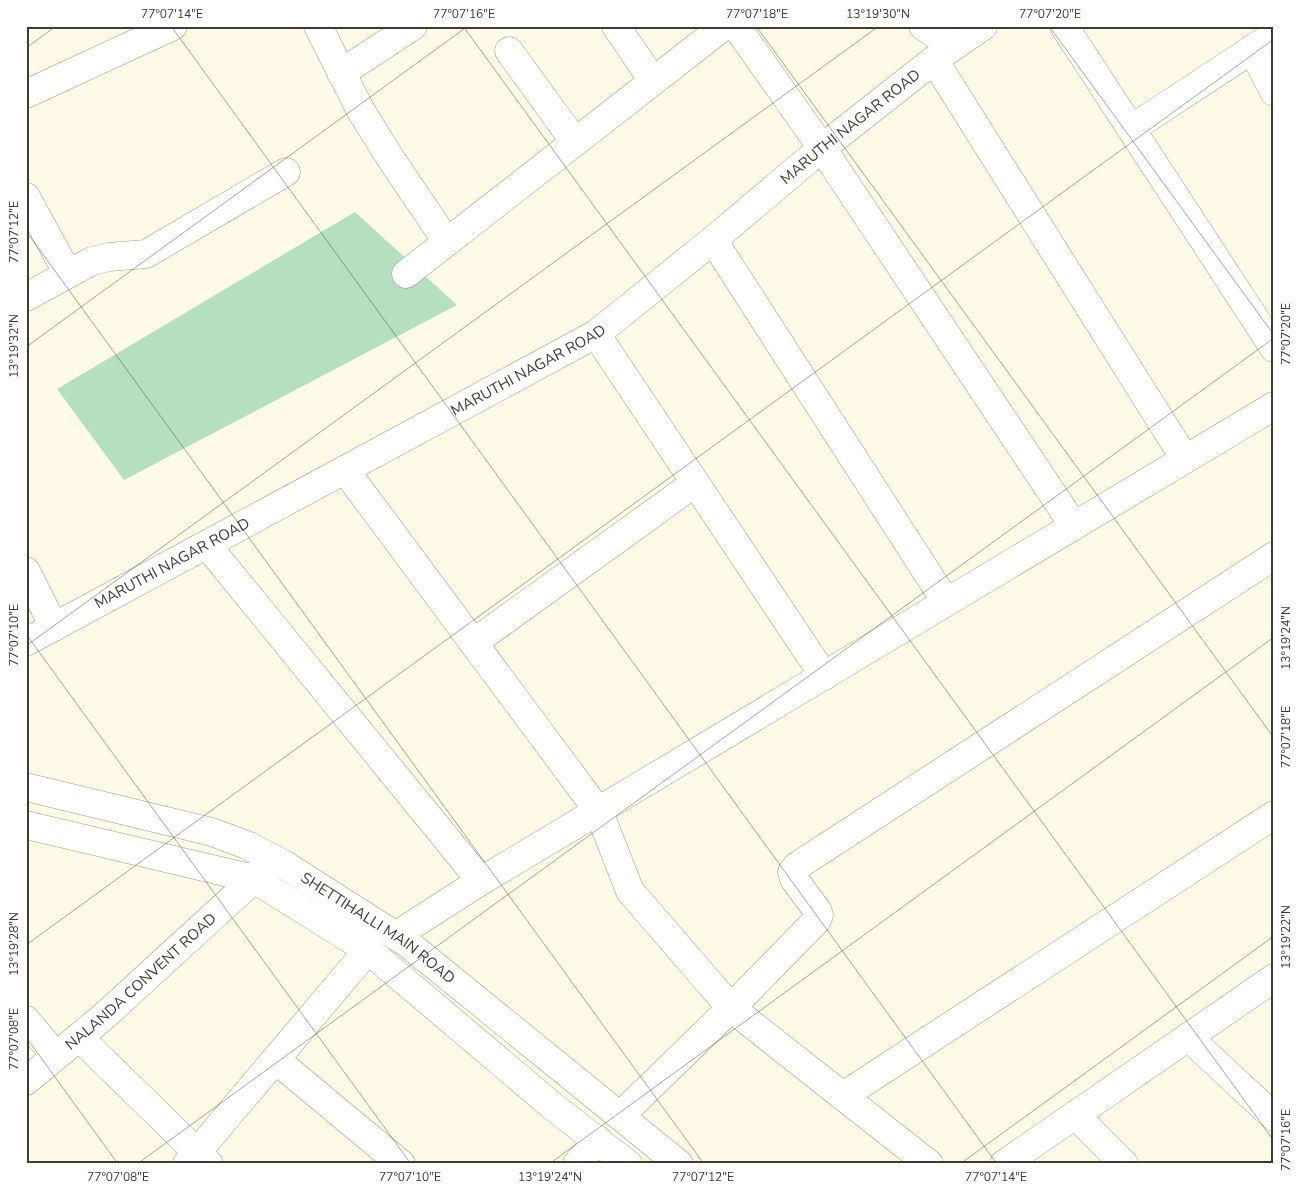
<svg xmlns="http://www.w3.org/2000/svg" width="1300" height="1190" font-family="'Nunito Sans',sans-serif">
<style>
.green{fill:#b5dfc1}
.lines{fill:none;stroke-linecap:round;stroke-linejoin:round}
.minor-casing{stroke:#a29b7e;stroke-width:29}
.major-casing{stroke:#a29b7e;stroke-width:29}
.minor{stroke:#fff;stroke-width:28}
.major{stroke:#fff;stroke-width:28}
.ticks{fill:none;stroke:#3e3b2f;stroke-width:1;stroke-opacity:0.45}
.labels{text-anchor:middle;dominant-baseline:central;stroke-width:4.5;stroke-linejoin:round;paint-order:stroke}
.street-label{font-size:15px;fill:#3e3b2f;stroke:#fff}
.neatline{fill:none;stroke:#3e3b2f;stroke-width:2}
.ticks-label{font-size:12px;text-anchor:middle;fill:#3e3b2f}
</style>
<rect width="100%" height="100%" fill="#fffae8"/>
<path class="green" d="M 355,212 L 457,305 L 124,480 L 57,389 Z"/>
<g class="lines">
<defs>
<g id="minor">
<path d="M 318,26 L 361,111 L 389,156 L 447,242"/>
<path d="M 616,26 L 653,81"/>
<path d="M 736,26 L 822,148 L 1074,526"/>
<path d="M 923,26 L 953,46"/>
<path d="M 1064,26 L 1274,348"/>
<path d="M 1252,49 L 1274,92"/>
<path d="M 509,51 L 575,142"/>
<path d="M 934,60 L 1185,459"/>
<path d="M 341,73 L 413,26"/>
<path d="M 26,94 L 173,26"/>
<path d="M 1131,129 L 1274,35"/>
<path d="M 26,197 L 68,274"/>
<path d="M 713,240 L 946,602"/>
<path d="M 406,274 L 724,26"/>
<path d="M 26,297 L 92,261 L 109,257 L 146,254 L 286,172"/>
<path d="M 596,334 L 824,676"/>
<path d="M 345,470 L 599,812 L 630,891 L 731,1008 L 929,1164"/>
<path d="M 207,545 L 481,881"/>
<path d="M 26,571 L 54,627"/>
<path id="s1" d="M 26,642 L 596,334 L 713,240 L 822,148 L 934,60 L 983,26"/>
<path d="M 473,643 L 695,483"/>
<path d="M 395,936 L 481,881 L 1274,406"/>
<path d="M 26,1020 L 56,1056"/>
<path d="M 79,1037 L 209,1164"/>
<path d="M 1188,1037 L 1274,1117"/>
<path d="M 276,1060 L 401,1164"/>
<path id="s2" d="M 26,1081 L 102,1018 L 254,879 L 267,862"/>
<path d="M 843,1096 L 1274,815"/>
<path d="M 1075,1115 L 1124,1164"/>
<path d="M 620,1116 L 731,1008 L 817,920 L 819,915 L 817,910 L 794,879 L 792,872 L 797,866 L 1274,556"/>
<path d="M 187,1164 L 368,950"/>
<path d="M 577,1164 L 598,1140"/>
<path d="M 1004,1164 L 1274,978"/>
</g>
<g id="major">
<path id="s3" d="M 26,787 L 212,832 L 249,846 L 285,865 L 407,943 L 679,1164"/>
<path d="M 26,825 L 254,879 L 368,950 L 556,1109 L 628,1164"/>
</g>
</defs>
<use href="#minor" class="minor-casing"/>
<use href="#major" class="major-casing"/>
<use href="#minor" class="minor"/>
<use href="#major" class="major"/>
</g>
<path class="ticks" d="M 171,26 L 997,1164M 463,26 L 1274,1141M 756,26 L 1274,738M 1049,26 L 1274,335M 26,48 L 56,26M 26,231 L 704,1164M 26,347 L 468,26M 26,634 L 411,1164M 26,646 L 879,26M 26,945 L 1274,39M 26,1037 L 118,1164M 137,1164 L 1274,338M 549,1164 L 1274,637M 960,1164 L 1274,936"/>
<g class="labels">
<g class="street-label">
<text stroke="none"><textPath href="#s1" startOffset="976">MARUTHI NAGAR ROAD</textPath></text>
<text stroke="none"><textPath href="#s1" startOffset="571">MARUTHI NAGAR ROAD</textPath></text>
<text stroke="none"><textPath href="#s1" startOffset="166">MARUTHI NAGAR ROAD</textPath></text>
<text stroke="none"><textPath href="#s3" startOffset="384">SHETTIHALLI MAIN ROAD</textPath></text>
<text stroke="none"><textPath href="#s2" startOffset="152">NALANDA CONVENT ROAD</textPath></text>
</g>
</g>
<rect width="1300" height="1190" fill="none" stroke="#ffffff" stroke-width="55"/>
<rect x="28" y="28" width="1244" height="1134" class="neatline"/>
<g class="ticks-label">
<text x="172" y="18">77°07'14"E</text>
<text x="464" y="18">77°07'16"E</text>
<text x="757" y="18">77°07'18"E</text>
<text x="878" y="18">13°19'30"N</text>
<text x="1050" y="18">77°07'20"E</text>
<text transform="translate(14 232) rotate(-90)" y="4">77°07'12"E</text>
<text transform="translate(1286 334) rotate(-90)" y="4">77°07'20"E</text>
<text transform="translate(14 346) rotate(-90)" y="4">13°19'32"N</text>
<text transform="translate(14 635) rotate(-90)" y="4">77°07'10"E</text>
<text transform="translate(1286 638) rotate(-90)" y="4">13°19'24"N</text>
<text transform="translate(1286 737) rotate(-90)" y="4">77°07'18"E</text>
<text transform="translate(1286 937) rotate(-90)" y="4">13°19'22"N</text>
<text transform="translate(14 944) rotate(-90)" y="4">13°19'28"N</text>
<text transform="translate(14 1039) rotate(-90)" y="4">77°07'08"E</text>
<text transform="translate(1286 1140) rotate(-90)" y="4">77°07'16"E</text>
<text x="118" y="1181">77°07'08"E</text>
<text x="410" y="1181">77°07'10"E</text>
<text x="550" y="1181">13°19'24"N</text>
<text x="703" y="1181">77°07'12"E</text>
<text x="996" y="1181">77°07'14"E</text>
</g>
</svg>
